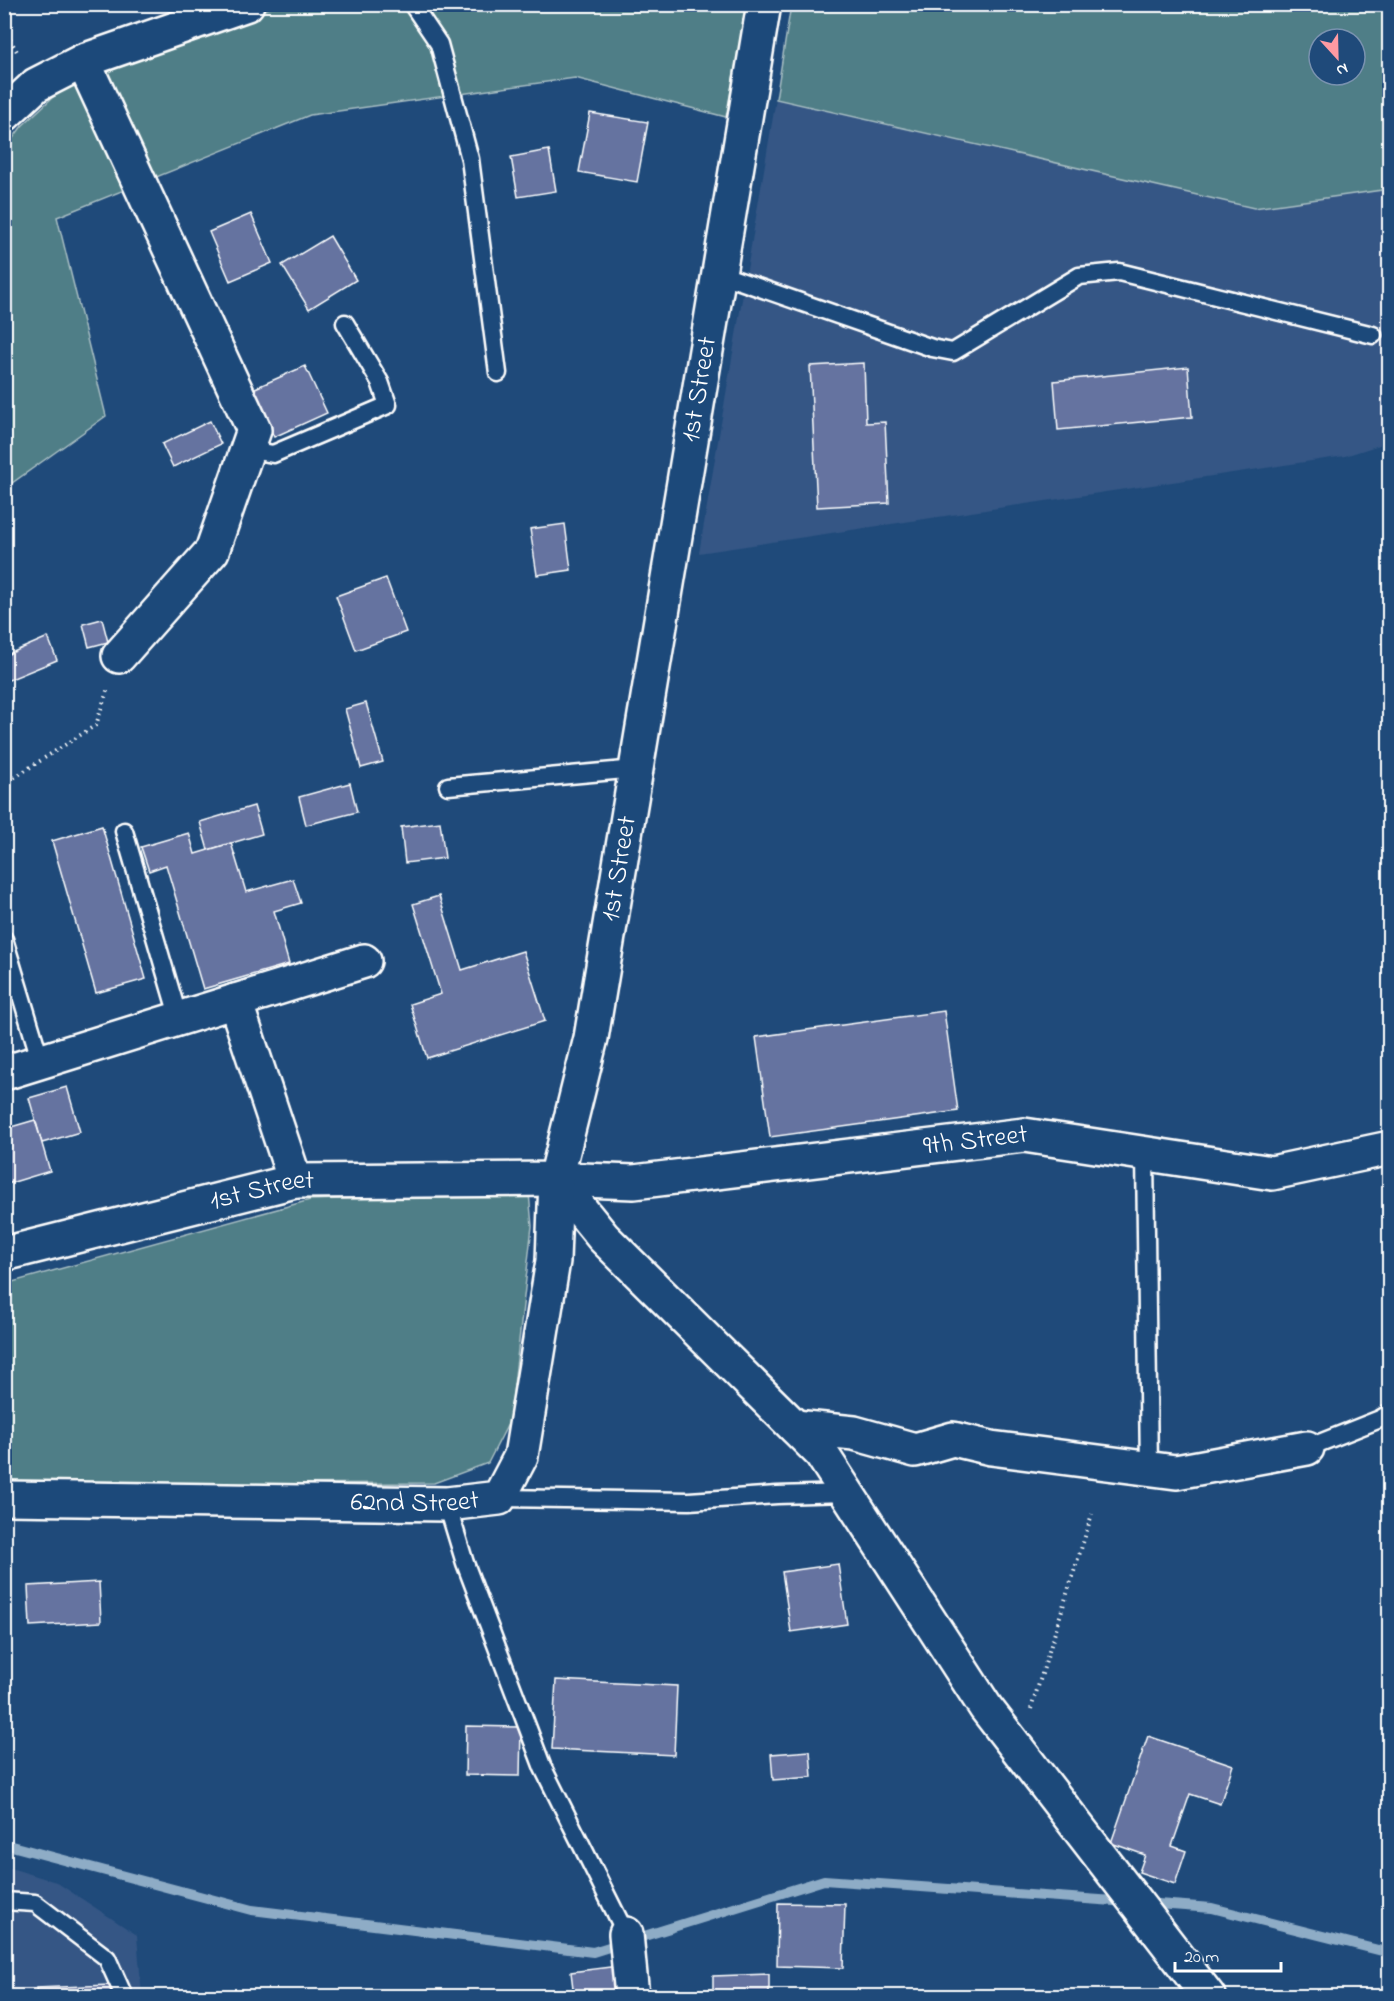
<svg xmlns="http://www.w3.org/2000/svg" width="1394" height="2001" font-family="'Indie Flower',sans-serif">
<style>
.built{fill:#345685}
.green{fill:#507e87;stroke:#a8bec3;stroke-width:1.5;fill-rule:evenodd}
.lines{fill:none;stroke-linecap:round;stroke-linejoin:round}
.stream{stroke:#8eacc6;stroke-width:10}
.building{fill:#6573a0;stroke:#fff;stroke-width:1.5}
.service-casing{stroke:#fff;stroke-width:21}
.minor-casing{stroke:#fff;stroke-width:38}
.tertiary-casing{stroke:#fff;stroke-width:38}
.path{stroke:#fff;stroke-width:4;stroke-dasharray:1.5 4.5;stroke-linecap:butt}
.service{stroke:#1f4a7a;stroke-width:16}
.minor{stroke:#1f4a7a;stroke-width:33}
.tertiary{stroke:#1f4a7a;stroke-width:33}
.labels{text-anchor:middle;dominant-baseline:central;stroke-width:5;stroke-linejoin:round;paint-order:stroke}
.street-label{font-size:27px;fill:#fff;stroke:#1f4a7a}
</style>
<rect width="100%" height="100%" fill="#1f4a7a"/>
<filter id="ink" filterUnits="userSpaceOnUse"><feTurbulence type="fractalNoise" baseFrequency=".0167" numOctaves="2"/><feDisplacementMap in="SourceGraphic" scale="12" xChannelSelector="R" yChannelSelector="G"/><feConvolveMatrix kernelMatrix="1 2 1 2 8 2 1 2 1" color-interpolation-filters="sRGB"/></filter>
<g filter="url(#ink)">
<g class="built">
<path d="M 776,99 L 1254,208 L 1389,189 L 1389,442 L 1345,456 L 699,553 Z"/>
<path d="M 4,1866 L 56,1882 L 137,1935 L 142,1996 L 5,1996 Z"/>
</g>
<g class="green">
<path d="M 279,5 L 747,5 L 726,117 L 575,78 L 310,115 L 57,217 L 106,416 L 5,488 L 5,149 L 22,126 L 53,97 L 107,64 Z"/>
<path d="M 791,5 L 1389,5 L 1389,189 L 1254,208 L 776,99 ZM 1319,39 L 1355,39 L 1355,75 L 1319,75 Z"/>
<path d="M 529,1193 L 532,1226 L 510,1420 L 488,1463 L 434,1483 L 85,1485 L 5,1483 L 5,1284 L 310,1200 Z"/>
</g>
<g class="lines">
<g class="stream">
<path d="M 4,1844 L 252,1910 L 593,1952 L 824,1880 L 1128,1902"/>
<path d="M 1144,1903 L 1212,1908 L 1390,1953"/>
</g>
</g>
<g class="building">
<path d="M 590,113 L 648,122 L 637,182 L 579,172 Z"/>
<path d="M 549,150 L 556,191 L 518,197 L 511,157 Z"/>
<path d="M 251,214 L 272,263 L 230,281 L 209,232 Z"/>
<path d="M 330,236 L 356,280 L 309,309 L 282,265 Z"/>
<path d="M 864,363 L 866,423 L 885,422 L 889,503 L 817,507 L 810,366 Z"/>
<path d="M 305,366 L 327,413 L 274,437 L 253,389 Z"/>
<path d="M 1188,367 L 1192,417 L 1058,430 L 1054,381 Z"/>
<path d="M 210,421 L 221,444 L 173,467 L 162,444 Z"/>
<path d="M 565,524 L 571,570 L 537,575 L 530,529 Z"/>
<path d="M 386,578 L 406,632 L 356,650 L 336,596 Z"/>
<path d="M 102,619 L 108,642 L 89,647 L 83,624 Z"/>
<path d="M 48,637 L 57,660 L 4,682 L 4,656 Z"/>
<path d="M 366,703 L 383,762 L 361,768 L 345,709 Z"/>
<path d="M 350,783 L 357,812 L 306,825 L 299,797 Z"/>
<path d="M 254,806 L 262,834 L 208,850 L 200,822 Z"/>
<path d="M 440,822 L 445,858 L 405,863 L 401,827 Z"/>
<path d="M 102,826 L 146,979 L 96,993 L 52,841 Z"/>
<path d="M 189,833 L 195,854 L 231,843 L 246,892 L 293,879 L 301,903 L 274,911 L 289,964 L 203,989 L 166,865 L 149,871 L 141,847 Z"/>
<path d="M 439,896 L 462,970 L 523,951 L 545,1021 L 427,1058 L 410,1004 L 441,994 L 413,904 Z"/>
<path d="M 944,1011 L 958,1111 L 770,1137 L 756,1037 Z"/>
<path d="M 67,1087 L 80,1132 L 42,1143 L 29,1098 Z"/>
<path d="M 35,1120 L 50,1171 L 4,1185 L 4,1129 Z"/>
<path d="M 838,1564 L 847,1624 L 791,1632 L 782,1572 Z"/>
<path d="M 99,1582 L 101,1622 L 30,1626 L 28,1586 Z"/>
<path d="M 556,1680 L 677,1686 L 674,1755 L 552,1749 Z"/>
<path d="M 466,1726 L 521,1727 L 520,1776 L 465,1775 Z"/>
<path d="M 1148,1736 L 1233,1765 L 1220,1804 L 1190,1794 L 1172,1846 L 1186,1851 L 1175,1884 L 1139,1872 L 1145,1855 L 1111,1843 Z"/>
<path d="M 810,1751 L 812,1777 L 773,1780 L 771,1754 Z"/>
<path d="M 778,1903 L 845,1904 L 843,1968 L 777,1966 Z"/>
<path d="M 618,1966 L 621,1996 L 574,1996 L 571,1972 Z"/>
<path d="M 769,1974 L 769,1996 L 713,1996 L 713,1976 Z"/>
<path d="M 110,1985 L 111,1996 L 37,1996 L 36,1988 Z"/>
</g>
<g class="lines">
<defs>
<g id="service">
<path d="M 412,4 L 439,44 L 470,159 L 498,373"/>
<path d="M 720,274 L 932,348 L 953,352 L 1079,276 L 1119,272 L 1373,335"/>
<path d="M 247,449 L 273,454 L 388,405 L 380,382 L 345,323"/>
<path d="M 448,786 L 636,769"/>
<path d="M 124,831 L 179,1019"/>
<path d="M 4,939 L 41,1062"/>
<path d="M 1145,1154 L 1149,1469"/>
<path d="M 1307,1448 L 1380,1419 L 1390,1413"/>
<path d="M 499,1498 L 689,1501 L 777,1495 L 848,1493"/>
<path d="M 447,1504 L 465,1563 L 543,1768 L 626,1934"/>
<path d="M 4,1901 L 35,1903 L 107,1958 L 124,1996"/>
</g>
<g id="minor">
<path d="M 83,61 L 254,430 L 212,551 L 119,656"/>
<path d="M 4,115 L 36,85 L 83,61 L 247,4"/>
<path d="M 235,1001 L 295,1181"/>
<path d="M 4,1073 L 364,961"/>
<path d="M 556,1179 L 603,1237 L 821,1453 L 986,1708 L 1208,1996"/>
<path id="s1" d="M 556,1179 L 634,1182 L 1024,1135 L 1272,1173 L 1390,1148"/>
<path d="M 795,1427 L 854,1433 L 915,1450 L 953,1439 L 991,1448 L 1176,1472 L 1307,1448"/>
<path id="s2" d="M 4,1498 L 447,1504 L 499,1498 L 521,1456 L 553,1261 L 556,1179"/>
<path d="M 626,1934 L 632,1996"/>
</g>
<g id="tertiary">
<path id="s3" d="M 4,1254 L 295,1181 L 556,1179 L 591,1038 L 764,4"/>
</g>
</defs>
<use href="#service" class="service-casing"/>
<use href="#minor" class="minor-casing"/>
<use href="#tertiary" class="tertiary-casing"/>
<g class="path">
<path d="M 4,29 L 19,55"/>
<path d="M 4,784 L 96,725 L 108,688"/>
<path d="M 1031,1709 L 1092,1514"/>
</g>
<use href="#service" class="service"/>
<use href="#minor" class="minor"/>
<use href="#tertiary" class="tertiary"/>
</g>
</g>
<g class="labels">
<g class="street-label">
<text stroke="none"><textPath href="#s3" startOffset="1364">1st Street</textPath></text>
<text stroke="none"><textPath href="#s3" startOffset="878">1st Street</textPath></text>
<text stroke="none"><textPath href="#s1" startOffset="422">9th Street</textPath></text>
<text stroke="none"><textPath href="#s3" startOffset="266">1st Street</textPath></text>
<text stroke="none"><textPath href="#s2" startOffset="411">62nd Street</textPath></text>
</g>
</g>
<rect width="1394" height="2001" fill="none" stroke="#1f4a7a" stroke-width="24"/>
<rect x="12" y="12" width="1370" height="1977" fill="none" stroke="#fff" stroke-width="2" filter="url(#ink)"/>
<g transform="translate(1337 57) rotate(158)"><circle r="28" fill="#1f4a7a" stroke="#7992af" stroke-width="1.5"/>
<path d="M0-4.5L10 22L0 15L-10 22Z" fill="#ff9aa2"/>
<text y="-9" font-size="16" font-weight="bold" text-anchor="middle" fill="#ffffff">N</text>
</g>
<path d="M1175 1962v9h106v-9" fill="none" stroke="#ffffff" stroke-width="3"/>
<text x="1184" y="1962" font-size="18" fill="#ffffff" stroke="#1f4a7a" stroke-width="4.5" paint-order="stroke">20 m</text>
</svg>
